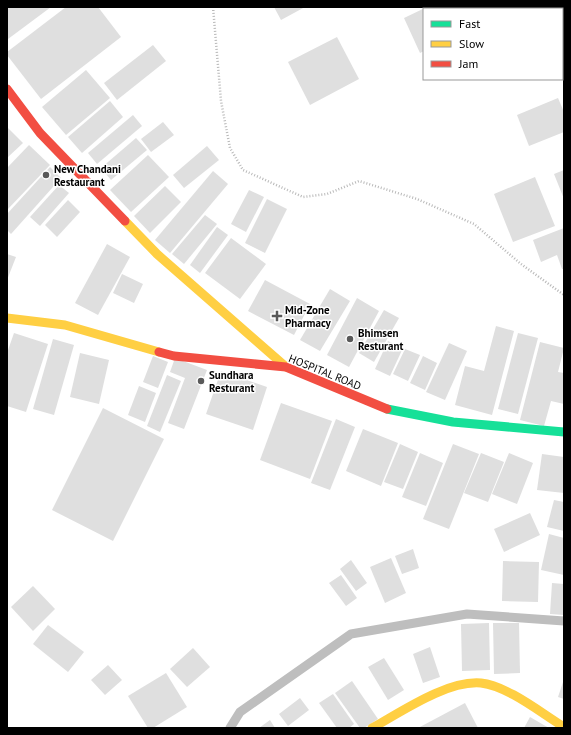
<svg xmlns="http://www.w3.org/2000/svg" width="571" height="735" font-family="'PT Sans',sans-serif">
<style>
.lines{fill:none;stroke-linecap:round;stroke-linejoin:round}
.stream{stroke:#bebebe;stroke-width:9}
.building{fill:#dfdfdf}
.path{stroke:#b9b9b9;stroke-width:2.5;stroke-dasharray:1 2;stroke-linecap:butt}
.street{stroke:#bebebe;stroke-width:22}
.fast{stroke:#16e098;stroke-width:9}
.slow{stroke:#ffcf43;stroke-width:9}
.jam{stroke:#f24e42;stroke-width:9}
.poi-dot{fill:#595959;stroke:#fff;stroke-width:1.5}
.labels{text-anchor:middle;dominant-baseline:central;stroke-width:3;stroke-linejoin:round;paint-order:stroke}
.poi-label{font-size:11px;font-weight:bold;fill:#000;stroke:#fff;text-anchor:start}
.street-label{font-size:11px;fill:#000;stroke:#fff}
</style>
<rect width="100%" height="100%" fill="#fff"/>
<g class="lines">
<path class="stream" d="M 230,728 L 240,712 L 351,634 L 467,614 L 564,621"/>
</g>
<g class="building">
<path d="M 7,7 L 51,7 L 8,39 Z"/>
<path d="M 66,7 L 98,7 L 121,37 L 41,99 L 7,55 L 7,52 Z"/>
<path d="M 274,7 L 305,7 L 281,20 Z"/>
<path d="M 427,7 L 460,7 L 461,9 L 424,9 L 424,51 L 420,53 L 404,18 Z"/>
<path d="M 337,37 L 359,79 L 310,105 L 288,62 Z"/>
<path d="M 153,45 L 166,61 L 117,100 L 104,83 Z"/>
<path d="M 86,70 L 110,98 L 66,135 L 42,107 Z"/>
<path d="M 558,98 L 564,112 L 564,132 L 529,146 L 517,115 Z"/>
<path d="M 110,101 L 123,117 L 82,153 L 68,137 Z"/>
<path d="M 133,115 L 142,126 L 97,164 L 88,153 Z"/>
<path d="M 163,122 L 174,135 L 151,152 L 141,139 Z"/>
<path d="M 7,127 L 23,143 L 7,158 Z"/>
<path d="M 136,138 L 147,150 L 111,180 L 101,168 Z"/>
<path d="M 29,145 L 50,165 L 7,210 L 7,168 Z"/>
<path d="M 207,146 L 219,160 L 184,188 L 173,175 Z"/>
<path d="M 148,155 L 169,177 L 131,212 L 110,190 Z"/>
<path d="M 50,167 L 61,178 L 11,234 L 7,230 L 7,214 Z"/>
<path d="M 564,170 L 564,199 L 554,174 Z"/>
<path d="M 213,171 L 228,184 L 170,253 L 155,240 Z"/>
<path d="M 535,177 L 555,226 L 513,242 L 494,194 Z"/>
<path d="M 59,185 L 69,193 L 40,226 L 30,217 Z"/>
<path d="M 165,186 L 181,202 L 150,233 L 134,216 Z"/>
<path d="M 249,190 L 264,197 L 246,232 L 231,224 Z"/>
<path d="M 267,199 L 287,209 L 265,253 L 245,243 Z"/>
<path d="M 68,200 L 80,212 L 57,237 L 45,225 Z"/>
<path d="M 205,215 L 217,224 L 184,264 L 172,254 Z"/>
<path d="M 217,227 L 228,235 L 200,273 L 190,265 Z"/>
<path d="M 564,228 L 564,269 L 562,269 L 557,255 L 541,262 L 533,240 Z"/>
<path d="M 231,238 L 266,264 L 240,299 L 205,273 Z"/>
<path d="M 107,244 L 130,257 L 98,315 L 75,303 Z"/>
<path d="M 7,254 L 16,257 L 7,280 Z"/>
<path d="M 122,274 L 143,284 L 134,303 L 113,293 Z"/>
<path d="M 265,280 L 310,304 L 294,335 L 248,311 Z"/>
<path d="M 330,289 L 350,301 L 320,351 L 300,340 Z"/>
<path d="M 357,298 L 379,311 L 349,367 L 327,355 Z"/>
<path d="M 384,310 L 399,318 L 374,362 L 359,353 Z"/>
<path d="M 496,326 L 514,331 L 492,415 L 455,405 L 465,366 L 484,371 Z"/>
<path d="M 14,333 L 48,344 L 26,412 L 7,406 L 7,353 Z"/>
<path d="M 518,333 L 538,338 L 518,414 L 498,409 Z"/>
<path d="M 53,339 L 74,345 L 54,415 L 33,409 Z"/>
<path d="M 388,341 L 403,348 L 390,376 L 375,369 Z"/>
<path d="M 540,342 L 564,348 L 558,372 L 564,373 L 564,404 L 551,401 L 544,426 L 520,420 Z"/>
<path d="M 449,343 L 467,351 L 445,400 L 426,392 Z"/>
<path d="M 405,349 L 420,355 L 408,381 L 393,374 Z"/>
<path d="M 80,353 L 109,360 L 99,404 L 70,397 Z"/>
<path d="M 153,356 L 168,362 L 158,388 L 143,382 Z"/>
<path d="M 423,356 L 437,363 L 425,390 L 410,383 Z"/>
<path d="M 175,358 L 207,370 L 184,429 L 168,423 L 185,378 L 170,372 Z"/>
<path d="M 221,371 L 267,387 L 253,430 L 206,414 Z"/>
<path d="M 167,375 L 181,381 L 160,432 L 147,426 Z"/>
<path d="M 139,386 L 156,393 L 145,422 L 128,415 Z"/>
<path d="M 281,403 L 332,421 L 310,479 L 260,460 Z"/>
<path d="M 103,408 L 164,439 L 113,541 L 52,510 Z"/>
<path d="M 336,419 L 355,427 L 330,490 L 311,483 Z"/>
<path d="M 363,429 L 398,443 L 381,486 L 346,471 Z"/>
<path d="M 400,444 L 418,452 L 403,489 L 384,482 Z"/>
<path d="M 453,444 L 479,454 L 449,529 L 423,519 Z"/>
<path d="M 420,453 L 443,463 L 426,506 L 402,497 Z"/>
<path d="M 481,453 L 504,462 L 488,502 L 464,493 Z"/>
<path d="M 509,453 L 533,463 L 517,504 L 492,494 Z"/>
<path d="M 542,454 L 564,457 L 564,493 L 537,490 Z"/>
<path d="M 554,500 L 564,502 L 564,531 L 547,527 Z"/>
<path d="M 530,513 L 540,535 L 504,552 L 494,529 Z"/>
<path d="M 549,534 L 564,538 L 564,575 L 541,570 Z"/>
<path d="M 413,549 L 419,568 L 402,574 L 395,556 Z"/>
<path d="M 391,558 L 406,593 L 385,603 L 370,567 Z"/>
<path d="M 351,560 L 367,583 L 356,591 L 340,569 Z"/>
<path d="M 503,561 L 539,562 L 538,602 L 502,601 Z"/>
<path d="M 341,575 L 357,598 L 346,606 L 329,583 Z"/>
<path d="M 552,583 L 564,584 L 564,615 L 550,614 Z"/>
<path d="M 33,586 L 55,609 L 33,631 L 11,607 Z"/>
<path d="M 489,623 L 490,670 L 462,671 L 461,624 Z"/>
<path d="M 493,623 L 519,623 L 520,673 L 494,674 Z"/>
<path d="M 48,625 L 84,652 L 68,672 L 33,644 Z"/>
<path d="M 430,647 L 440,677 L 423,683 L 413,654 Z"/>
<path d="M 193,648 L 210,667 L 187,687 L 170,669 Z"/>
<path d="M 384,658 L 404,690 L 388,700 L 368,667 Z"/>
<path d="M 108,665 L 122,680 L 105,695 L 91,680 Z"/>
<path d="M 166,673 L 187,707 L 153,728 L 148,728 L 128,696 Z"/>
<path d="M 564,679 L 564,699 L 558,697 Z"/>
<path d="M 352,681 L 378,719 L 364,728 L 360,728 L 335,693 Z"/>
<path d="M 333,694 L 354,724 L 349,728 L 337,728 L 319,703 Z"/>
<path d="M 300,698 L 309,710 L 288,726 L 279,714 Z"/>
<path d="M 465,703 L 478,728 L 418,728 Z"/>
<path d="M 530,717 L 549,728 L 524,728 Z"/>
<path d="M 270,720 L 275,728 L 259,728 Z"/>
</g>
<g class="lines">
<path class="path" d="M 213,7 L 221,101 L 230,148 L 243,170 L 303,197 L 327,194 L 359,181 L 417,199 L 474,224 L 521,264 L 564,295"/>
<path class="street" d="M 510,7 L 511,9"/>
<path class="fast" d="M 387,409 L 453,422 L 564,432"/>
<g class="slow">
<path d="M 125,221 L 157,254 L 286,367"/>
<path d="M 7,318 L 65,325 L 159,352"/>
<path d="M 372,728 C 401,712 447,680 481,683 C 508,686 541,713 564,727"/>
</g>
<g class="jam">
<path d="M 7,89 L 40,133 L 125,221"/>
<path d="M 159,352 L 174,356 L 286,367 L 387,409"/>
</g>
</g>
<g class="poi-dot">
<circle cx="46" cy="175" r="4"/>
<path d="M275 310h4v4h4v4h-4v4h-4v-4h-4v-4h4z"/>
<circle cx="350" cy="339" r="4"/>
<circle cx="201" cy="381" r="4"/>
</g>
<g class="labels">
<g class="poi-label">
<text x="54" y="169">New Chandani<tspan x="54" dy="13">Restaurant</tspan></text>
<text x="285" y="310">Mid-Zone<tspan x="285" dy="13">Pharmacy</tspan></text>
<text x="358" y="333">Bhimsen<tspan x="358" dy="13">Resturant</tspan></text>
<text x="209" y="375">Sundhara<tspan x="209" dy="13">Resturant</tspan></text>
</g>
<g class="street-label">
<text transform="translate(325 372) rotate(22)">HOSPITAL ROAD</text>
</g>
</g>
<rect width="571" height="735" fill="none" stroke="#000000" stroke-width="16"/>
<rect x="423" y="8" width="140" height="72" fill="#ffffff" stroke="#999999"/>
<rect x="431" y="21" width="20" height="6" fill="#16e098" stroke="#999999"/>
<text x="459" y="28" font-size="12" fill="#000000">Fast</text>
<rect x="431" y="41" width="20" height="6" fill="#ffcf43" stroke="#999999"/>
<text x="459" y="48" font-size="12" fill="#000000">Slow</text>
<rect x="431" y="61" width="20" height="6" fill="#f24e42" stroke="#999999"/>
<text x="459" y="68" font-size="12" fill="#000000">Jam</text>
</svg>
